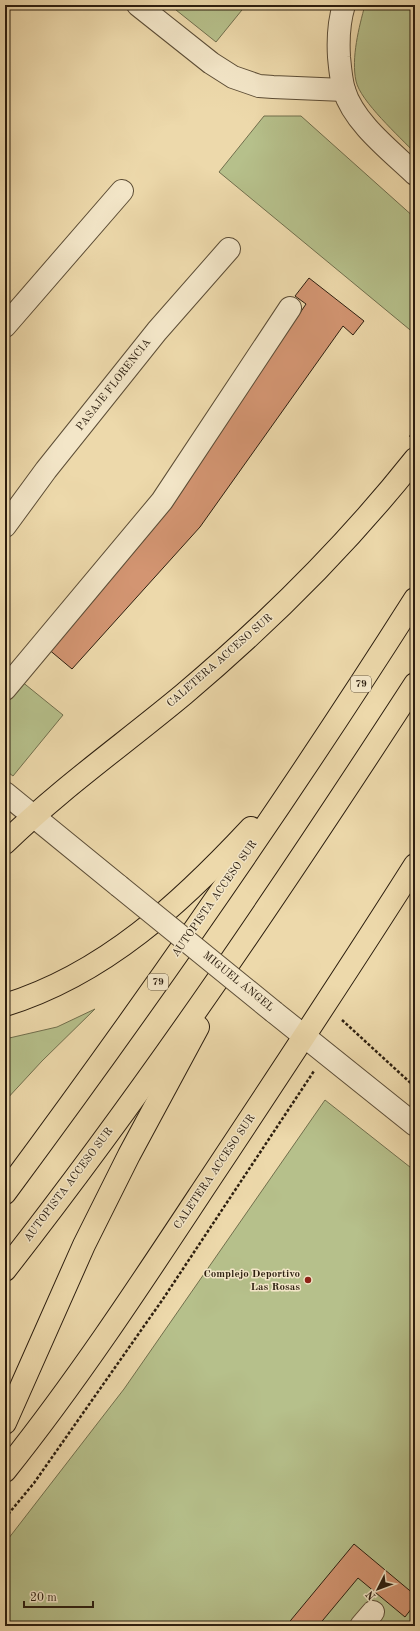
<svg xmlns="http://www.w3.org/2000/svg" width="420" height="1631" font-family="'Old Standard TT',serif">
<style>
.green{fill:#b6c08b;stroke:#716f4d}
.building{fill:#d39572;stroke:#2c1e0f}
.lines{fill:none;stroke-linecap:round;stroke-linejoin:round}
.minor-casing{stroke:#5c4d36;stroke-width:24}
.major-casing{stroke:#2c1e0f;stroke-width:24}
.highway-casing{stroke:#2c1e0f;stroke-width:24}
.path{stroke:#2c1e0f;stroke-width:2.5;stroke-dasharray:3 2;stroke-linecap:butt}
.minor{stroke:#f3e6c8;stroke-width:22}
.major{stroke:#edd9ab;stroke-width:22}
.highway{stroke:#edd9ab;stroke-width:22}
.minor-bridge-casing{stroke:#5c4d36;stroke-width:24;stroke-linecap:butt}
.minor-bridge{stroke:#f3e6c8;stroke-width:22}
.poi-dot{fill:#8f2418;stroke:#f3e6c8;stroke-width:1.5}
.labels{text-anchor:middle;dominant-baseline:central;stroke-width:3;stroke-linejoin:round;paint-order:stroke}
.shield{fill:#f3e6c8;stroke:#685a46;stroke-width:1}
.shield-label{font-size:10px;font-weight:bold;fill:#2c1e0f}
.street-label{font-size:11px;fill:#2c1e0f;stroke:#f3e6c8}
.poi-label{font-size:11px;font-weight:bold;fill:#2c1e0f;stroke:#f3e6c8;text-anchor:end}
</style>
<rect width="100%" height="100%" fill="#edd9ab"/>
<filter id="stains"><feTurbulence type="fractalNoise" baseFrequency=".005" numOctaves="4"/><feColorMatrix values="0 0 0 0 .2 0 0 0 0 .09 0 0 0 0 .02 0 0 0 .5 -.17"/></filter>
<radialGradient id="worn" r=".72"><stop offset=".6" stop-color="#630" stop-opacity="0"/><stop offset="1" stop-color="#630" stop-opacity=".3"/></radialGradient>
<g class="green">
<path d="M 180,5 L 246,5 L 216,42 L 176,10 Z"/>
<path d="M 365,5 L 415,5 L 415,153 C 400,137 360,101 356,81 C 351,58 359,27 365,5 Z"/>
<path d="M 264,116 L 301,116 L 415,218 L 415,334 L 219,172 Z"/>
<path d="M 5,668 L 63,715 L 13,776 L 5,770 Z"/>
<path d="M 95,1009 L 42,1061 L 5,1101 L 5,1039 L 57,1027 Z"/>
<path d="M 325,1100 L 415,1171 L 415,1626 L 5,1626 L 5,1543 L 124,1389 Z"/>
</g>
<g class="building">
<path d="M 309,278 L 364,321 L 353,335 L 343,326 L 200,527 L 72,669 L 47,648 L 172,504 L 306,304 L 295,296 Z"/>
<path d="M 354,1544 L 415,1595 L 415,1604 L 405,1617 L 358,1578 L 318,1626 L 286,1626 Z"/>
</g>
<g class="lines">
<defs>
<g id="minor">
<path d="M 138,5 L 211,63 L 233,77 L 259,86 L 273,87 L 344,90"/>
<path d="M 344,5 C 339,21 338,40 339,57 C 340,68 341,80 344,90 C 354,123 391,151 415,174"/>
<path d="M 5,326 L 122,191"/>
<path d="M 5,526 L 46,470 L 157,331 L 229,249"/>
<path d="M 5,689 L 162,501 L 290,308"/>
<path d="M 5,793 L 119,886"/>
<path d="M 274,1012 L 415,1125"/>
<path d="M 361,1626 L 373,1612"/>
</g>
<g id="major">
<path d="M 5,843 C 60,789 124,744 184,694 C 268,623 346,546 415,459"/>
<path d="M 5,1471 C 77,1381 140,1285 204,1188 C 275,1081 346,974 415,865"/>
</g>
<g id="highway">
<path d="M 5,1005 C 105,974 181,903 251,828"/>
<path d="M 5,1193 C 148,1000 286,802 415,599"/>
<path d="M 5,1270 C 152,1082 285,884 415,684"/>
<path d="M 5,1423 L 84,1245 L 129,1155 L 198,1027"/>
</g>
</defs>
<use href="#minor" class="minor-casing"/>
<use href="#major" class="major-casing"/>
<use href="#highway" class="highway-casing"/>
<g class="path">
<path d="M 410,437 L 415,430"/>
<path d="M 342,1020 L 415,1087"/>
<path d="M 5,1518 L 34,1483 L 163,1299 L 314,1071"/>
</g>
<use href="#minor" class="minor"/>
<use href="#major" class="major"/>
<use href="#highway" class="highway"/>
<defs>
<path id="minor-bridge" d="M 119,886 L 274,1012"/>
</defs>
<use href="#minor-bridge" class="minor-bridge-casing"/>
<use href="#minor-bridge" class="minor-bridge"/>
</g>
<circle class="poi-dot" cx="308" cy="1280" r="4"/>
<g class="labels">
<g class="shield">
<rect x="351" y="676" width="20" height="16" rx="3"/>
<rect x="148" y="974" width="20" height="16" rx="3"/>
</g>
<g class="shield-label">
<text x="361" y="684">79</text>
<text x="158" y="982">79</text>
</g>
<g class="street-label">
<text transform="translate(114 385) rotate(-52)">PASAJE FLORENCIA</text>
<text transform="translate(220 661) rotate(-41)">CALETERA ACCESO SUR</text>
<text transform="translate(215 899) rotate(-55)">AUTOPISTA ACCESO SUR</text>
<text transform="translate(238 982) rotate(39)">MIGUEL ÁNGEL</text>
<text transform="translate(215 1172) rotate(-56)">CALETERA ACCESO SUR</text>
<text transform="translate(69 1185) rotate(-53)">AUTOPISTA ACCESO SUR</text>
</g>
<g class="poi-label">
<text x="300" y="1274">Complejo Deportivo<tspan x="300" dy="13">Las Rosas</tspan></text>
</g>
</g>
<rect width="420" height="1631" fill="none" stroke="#edd9ab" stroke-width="20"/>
<rect x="6" y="6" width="408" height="1619" fill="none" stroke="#2c1e0f" stroke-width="2"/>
<rect x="10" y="10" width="400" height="1611" fill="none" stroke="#2c1e0f"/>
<g transform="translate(378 1589) rotate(228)" stroke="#f3e6c8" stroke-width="3" paint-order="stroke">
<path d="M0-3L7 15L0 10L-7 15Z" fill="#2c1e0f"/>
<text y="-6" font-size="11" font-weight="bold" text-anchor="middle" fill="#2c1e0f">N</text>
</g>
<path d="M24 1601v6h69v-6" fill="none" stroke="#2c1e0f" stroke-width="2"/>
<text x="30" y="1601" font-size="12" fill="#2c1e0f" stroke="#f3e6c8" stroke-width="3" paint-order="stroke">20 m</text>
<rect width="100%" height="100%" filter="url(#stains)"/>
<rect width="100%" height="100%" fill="url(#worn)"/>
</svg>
